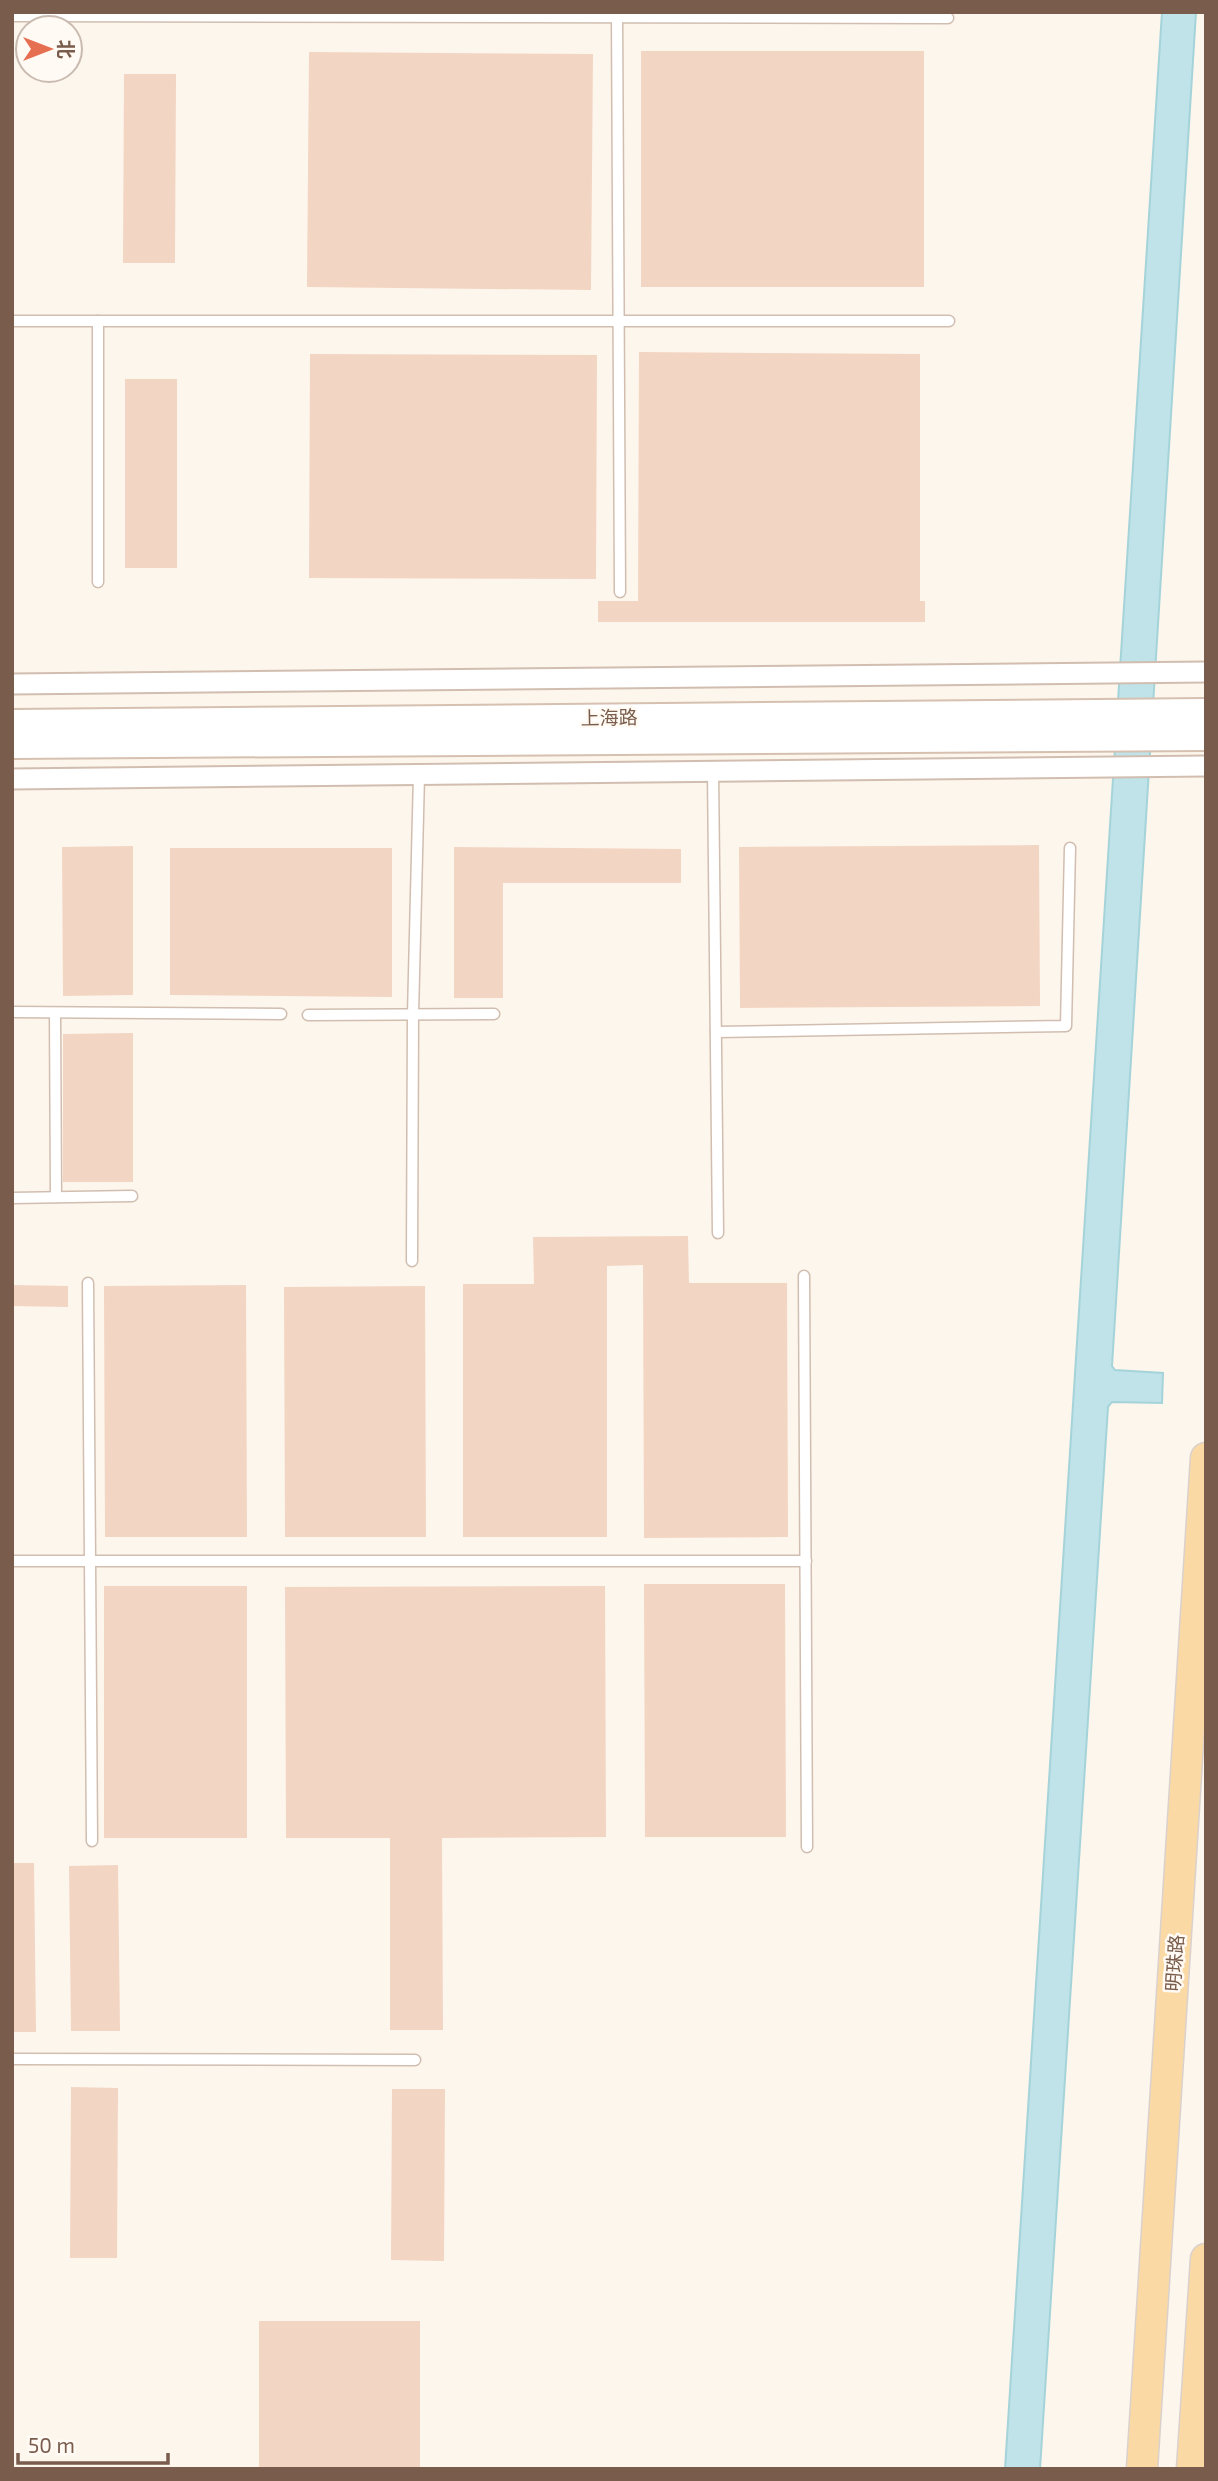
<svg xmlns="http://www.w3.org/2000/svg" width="1218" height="2481" font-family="'Exo 2','Noto Sans SC',sans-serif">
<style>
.water{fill:#bfe3e8;stroke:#a5d3da;stroke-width:2}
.building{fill:#f3d5c3}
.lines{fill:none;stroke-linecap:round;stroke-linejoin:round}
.service-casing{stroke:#d1beb0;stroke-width:13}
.minor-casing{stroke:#d1beb0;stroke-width:23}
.secondary-casing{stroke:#d6c0b0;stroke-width:30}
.primary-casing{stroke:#dad1cd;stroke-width:33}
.service{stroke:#fff;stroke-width:10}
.minor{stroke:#fff;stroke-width:19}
.secondary{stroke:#fff;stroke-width:26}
.primary{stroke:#fbd9a5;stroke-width:30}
.labels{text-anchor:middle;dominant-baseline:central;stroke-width:5;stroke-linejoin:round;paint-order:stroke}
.street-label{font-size:19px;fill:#7a5c4d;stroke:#fffaf3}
</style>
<rect width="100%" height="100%" fill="#fdf6ec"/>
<path class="water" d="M 1162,12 L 1196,12 L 1112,1366 L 1115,1370 L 1163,1373 L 1162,1403 L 1112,1402 L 1108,1407 L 1040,2469 L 1005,2469 Z"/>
<g class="building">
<rect x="641" y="51" width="283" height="236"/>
<path d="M 309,52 L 593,54 L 591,290 L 307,287 Z"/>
<path d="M 124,74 L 176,74 L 175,263 L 123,263 Z"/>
<path d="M 639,352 L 920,354 L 920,601 L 925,601 L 925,622 L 598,622 L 598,601 L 638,601 Z"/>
<path d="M 310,354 L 597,355 L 596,579 L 309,578 Z"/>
<rect x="125" y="379" width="52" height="189"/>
<path d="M 1039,845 L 1040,1006 L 740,1008 L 739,847 Z"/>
<path d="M 133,846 L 133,995 L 63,996 L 62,847 Z"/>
<path d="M 454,847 L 681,849 L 681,883 L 503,883 L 503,998 L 454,998 Z"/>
<path d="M 170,848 L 392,848 L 392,997 L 170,995 Z"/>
<path d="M 133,1033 L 133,1182 L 63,1182 L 63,1034 Z"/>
<path d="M 688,1236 L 689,1283 L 787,1283 L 788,1537 L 644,1538 L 643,1265 L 607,1266 L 607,1537 L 463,1537 L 463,1284 L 534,1284 L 533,1237 Z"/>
<path d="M 12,1285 L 68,1286 L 68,1307 L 12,1306 Z"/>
<path d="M 246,1285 L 247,1537 L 105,1537 L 104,1286 Z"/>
<path d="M 425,1286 L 426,1537 L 285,1537 L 284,1287 Z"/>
<path d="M 644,1584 L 785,1584 L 786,1837 L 645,1837 Z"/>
<rect x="104" y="1586" width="143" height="252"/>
<path d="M 605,1586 L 606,1837 L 442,1838 L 443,2030 L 390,2030 L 390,1838 L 286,1838 L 285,1587 Z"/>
<path d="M 12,1863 L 34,1863 L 36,2032 L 12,2032 Z"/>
<path d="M 118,1865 L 120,2031 L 71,2031 L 69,1866 Z"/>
<path d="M 71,2087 L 118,2088 L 117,2258 L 70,2258 Z"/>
<path d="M 392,2089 L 445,2089 L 444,2261 L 391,2260 Z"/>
<rect x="259" y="2321" width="161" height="148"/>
</g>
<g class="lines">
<defs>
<g id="service">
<path d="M 617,13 L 620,592"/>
<path d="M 12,16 L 948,18"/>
<path d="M 12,321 L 949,321"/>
<path d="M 98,321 L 98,582"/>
<path d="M 713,772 L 718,1233"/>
<path d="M 12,1012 L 281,1014"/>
<path d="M 55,1013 L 56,1197"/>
<path d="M 308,1015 L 494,1014"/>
<path d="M 716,1032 L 1066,1026 L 1070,848"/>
<path d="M 12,1198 L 132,1196"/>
<path d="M 412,1261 L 413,1014 L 419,775"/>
<path d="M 804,1276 L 807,1847"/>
<path d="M 88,1283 L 92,1841"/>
<path d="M 12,1561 L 806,1561"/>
<path d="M 12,2059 L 415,2060"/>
</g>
<g id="minor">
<path d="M 12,684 L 1206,672"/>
<path d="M 12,779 L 1206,766"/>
</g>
<g id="secondary">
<path d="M 12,723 L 1206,712"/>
<path d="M 12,745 L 1206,737"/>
</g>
<g id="primary">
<path d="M 1142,2469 L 1206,1458"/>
<path d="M 1192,2469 L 1206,2259"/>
</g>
</defs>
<use href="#service" class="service-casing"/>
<use href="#minor" class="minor-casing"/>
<use href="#secondary" class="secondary-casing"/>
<use href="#primary" class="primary-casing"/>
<use href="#service" class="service"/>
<use href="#minor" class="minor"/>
<use href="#secondary" class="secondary"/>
<use href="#primary" class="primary"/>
</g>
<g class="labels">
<g class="street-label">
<text transform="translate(609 717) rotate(-1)">上海路</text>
<text transform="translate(1174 1963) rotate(-86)">明珠路</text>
</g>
</g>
<rect width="1218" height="2481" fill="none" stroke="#7a5c4d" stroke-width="28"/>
<g transform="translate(49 49) rotate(90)"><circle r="33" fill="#fffaf3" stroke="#cabbb1" stroke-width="2"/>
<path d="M0-5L12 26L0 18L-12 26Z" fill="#e76f51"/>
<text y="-10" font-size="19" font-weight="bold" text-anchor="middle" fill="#7a5c4d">北</text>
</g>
<path d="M18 2453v10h150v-10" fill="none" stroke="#7a5c4d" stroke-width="3.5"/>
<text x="28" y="2453" font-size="21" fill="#7a5c4d" stroke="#fffaf3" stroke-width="5" paint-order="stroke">50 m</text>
</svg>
